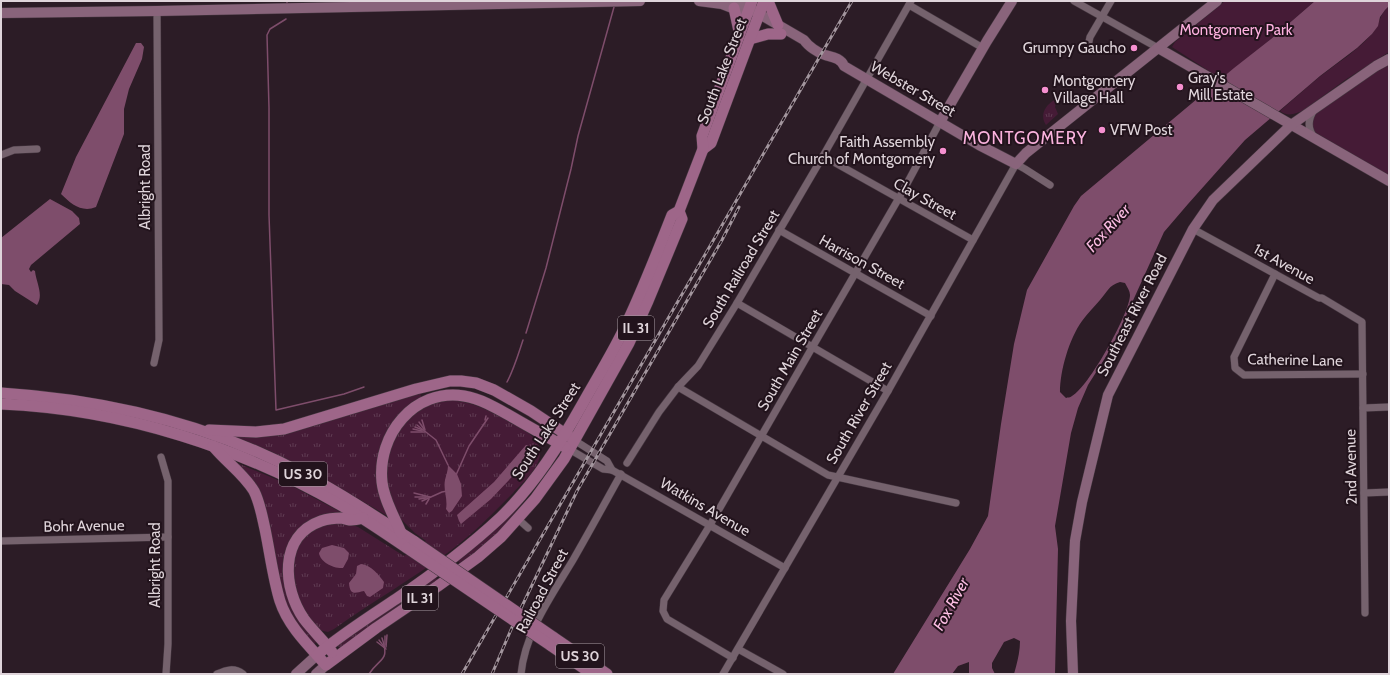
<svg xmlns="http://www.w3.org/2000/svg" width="1390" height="675" font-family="Cabin,sans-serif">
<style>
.grass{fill:url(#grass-tufts)}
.park{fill:#451b36}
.water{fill:#7e4d6b;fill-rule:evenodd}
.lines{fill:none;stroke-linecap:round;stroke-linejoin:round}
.stream{stroke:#7e4d6b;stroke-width:1.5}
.street-casing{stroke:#453740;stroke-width:8}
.secondary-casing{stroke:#453740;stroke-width:11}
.primary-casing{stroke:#453740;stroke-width:12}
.street{stroke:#75626d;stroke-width:7}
.secondary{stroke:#89647b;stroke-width:10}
.primary{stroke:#9e6689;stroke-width:11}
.rail-casing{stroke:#a3969e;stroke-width:3}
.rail{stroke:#22131c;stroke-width:1.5;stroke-dasharray:4.5;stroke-linecap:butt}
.primary-bridge-casing{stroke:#453740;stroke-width:12;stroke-linecap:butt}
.primary-bridge{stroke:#9e6689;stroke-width:11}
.poi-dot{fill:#f690d0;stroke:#22131c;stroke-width:1.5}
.labels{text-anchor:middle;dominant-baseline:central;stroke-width:4;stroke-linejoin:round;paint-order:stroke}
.shield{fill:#22131c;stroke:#a69aa1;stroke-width:1}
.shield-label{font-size:14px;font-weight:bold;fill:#dfd4da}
.park-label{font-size:15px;fill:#feb1e0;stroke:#22131c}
.poi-label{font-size:15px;fill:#dfd4da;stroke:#22131c;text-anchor:start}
.street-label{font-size:15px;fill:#dfd4da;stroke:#22131c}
.water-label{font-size:16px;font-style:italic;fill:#fdbee4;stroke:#22131c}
.quarter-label{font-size:17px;letter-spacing:1px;fill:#fbb3de;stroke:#22131c}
</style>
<defs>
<pattern id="grass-tufts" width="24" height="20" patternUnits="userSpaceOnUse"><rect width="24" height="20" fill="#451b36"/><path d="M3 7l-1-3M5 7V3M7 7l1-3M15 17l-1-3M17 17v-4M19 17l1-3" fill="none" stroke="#5f3b52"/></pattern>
</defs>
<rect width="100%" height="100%" fill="#2c1c26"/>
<g class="grass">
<path d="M 1061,97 L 1065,98 L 1068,100 L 1066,102 L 1060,100 L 1056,103 L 1055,107 L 1058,114 L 1046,125 C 1038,112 1049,101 1061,97 Z"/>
<path d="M 420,392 L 421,397 L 410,405 L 381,449 L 391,518 L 316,474 L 270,451 L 231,435 L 243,435 Z"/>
<path d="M 452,400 C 476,403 492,412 513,424 C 524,430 539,437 540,451 C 541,468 523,482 513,493 C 493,513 473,534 450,551 C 412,579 372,602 334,629 L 328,632 L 319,630 L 309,619 L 300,604 L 292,573 L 297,546 L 310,531 L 331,522 L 350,524 L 358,527 L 404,556 L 426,541 L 415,533 L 400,518 L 392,503 L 385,475 L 391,443 L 408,419 L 425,407 L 440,401 Z"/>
<path d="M 237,463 L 292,486 L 346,515 L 319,518 L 285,564 L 317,641 L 314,644 L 296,623 L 283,599 L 268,529 Z"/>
<path d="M 538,481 L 539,482 L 498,534 L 462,565 L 457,560 Z"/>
<path d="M 434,577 L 440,581 L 340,648 L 337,645 Z"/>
</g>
<g class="park">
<path d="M 1225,1 L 1315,1 L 1271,39 L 1221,79 L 1172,47 L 1175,42 Z"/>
<path d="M 1389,6 L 1389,52 L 1345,80 L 1304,110 C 1296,114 1287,117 1280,111 C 1294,99 1308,86 1322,75 C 1339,62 1358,50 1372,34 C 1380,25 1379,14 1389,6 Z"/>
<path d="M 1389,61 L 1389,176 L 1316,133 C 1310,128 1312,121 1315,114 Z"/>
</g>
<g class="water">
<path d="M 1315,1 L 1389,1 L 1389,6 L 1385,10 L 1380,17 L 1378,26 L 1372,34 L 1357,48 L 1320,76 L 1245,140 L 1188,204 L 1164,232 L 1112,347 L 1088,385 L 1078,408 L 1071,433 L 1055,526 L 1058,549 L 1055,674 L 1014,674 C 1017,663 1020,653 1020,641 L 1014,638 L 1004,642 L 992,663 L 992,668 L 995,674 L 969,674 L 969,662 L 958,666 L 952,674 L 893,674 L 970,549 L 988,516 L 1001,424 L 1014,344 L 1027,290 L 1074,206 L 1081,196 L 1234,68 L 1271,39 ZM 1120,282 L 1125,283 C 1127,287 1130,291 1130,295 C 1130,313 1088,388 1072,396 C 1070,398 1068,397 1066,398 L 1060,392 C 1060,371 1069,339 1082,321 C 1087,314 1094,307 1100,300 C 1108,291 1108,286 1120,282 Z"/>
<path d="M 136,43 L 141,43 L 144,47 L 142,59 L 129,89 L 124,109 L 124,134 L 96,207 C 82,213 71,204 61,194 L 76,157 Z"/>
<path d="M 50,199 L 72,211 L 79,218 L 80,224 L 31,265 L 29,269 L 31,272 L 33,270 L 35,271 C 36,282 44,295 37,305 L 15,291 L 9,285 L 1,284 L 1,238 Z"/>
<path d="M 526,445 L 528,445 L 531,453 L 528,460 L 491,499 L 461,524 L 459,521 L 457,515 L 494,482 Z"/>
<path d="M 448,465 L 457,474 L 461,484 L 462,496 L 452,511 L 449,513 L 446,509 C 448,499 443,490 445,480 C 446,475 448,471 448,465 Z"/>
<path d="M 332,545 L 344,548 L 349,553 L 348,559 L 343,568 C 334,569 320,562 319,553 L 322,548 Z"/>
<path d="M 361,564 C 371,565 379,575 384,582 L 383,588 L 370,597 L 367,596 L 364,591 C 355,593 350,596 349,583 L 356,574 L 357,566 Z"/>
</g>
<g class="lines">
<g class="stream">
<path d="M 287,1 L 287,3"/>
<path d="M 286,19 L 270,29 L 267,35 L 269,108 L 269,215 L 276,410 L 344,394 L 364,387"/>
<path d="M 526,333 L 546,268 L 571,169 L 578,136 L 614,7"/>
<path d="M 507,382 C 514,369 518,355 523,340"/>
<path d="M 422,420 L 425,430"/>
<path d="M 485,420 L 486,416"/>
<path d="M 419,422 L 424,429"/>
<path d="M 417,425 L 436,440 L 448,465"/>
<path d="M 415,427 L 423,430"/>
<path d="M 413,429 L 422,431"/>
<path d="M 411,432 L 425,432"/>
<path d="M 456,475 L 469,446 L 488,418"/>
<path d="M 414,493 L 430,497"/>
<path d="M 415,497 L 428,497"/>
<path d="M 419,499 L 426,498"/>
<path d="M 422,501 L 442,492 L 447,491"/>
<path d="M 426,504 L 429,499"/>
<path d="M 385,636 L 385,645"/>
<path d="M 379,640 L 385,648"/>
<path d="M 377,642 L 386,649"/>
<path d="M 386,647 L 387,635"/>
<path d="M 369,674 C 380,657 390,662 382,638"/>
</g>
<defs>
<g id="street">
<path d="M 1074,1 L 1158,48"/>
<path d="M 909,5 L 983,48"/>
<path d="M 1088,46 L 1090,37 L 1111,1"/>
<path d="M 1314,137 C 1307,128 1308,119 1314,110"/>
<path d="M 1,155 L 14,150 L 37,149"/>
<path d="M 823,156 L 973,240"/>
<path d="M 1193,229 L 1319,298 L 1322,298 L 1362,322 L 1365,613"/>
<path d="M 779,230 L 931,316"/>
<path d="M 1275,274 L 1234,357 L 1235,368 L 1244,375 L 1363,374"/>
<path d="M 737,303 L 888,391"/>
<path d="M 154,363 L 159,340 L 157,11"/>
<path d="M 678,387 L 828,475 L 956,503"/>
<path d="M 1363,408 L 1389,407"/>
<path d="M 574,440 L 607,461 L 612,470"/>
<path d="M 569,449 L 603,469 L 612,470 L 785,568"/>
<path d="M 161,457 L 168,481 L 168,644 L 166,674"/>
<path d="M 627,463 L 659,412 L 678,387 L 698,366 L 737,303 L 823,156 L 911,1"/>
<path d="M 1364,493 L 1389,492"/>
<path d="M 518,519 L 528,528"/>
<path d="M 1,541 L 168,537"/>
<path d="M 738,649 L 783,674"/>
<path d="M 733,658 L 667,619 L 663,611 L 664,600 L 710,525 L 809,353 L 903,191 L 940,122"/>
<path d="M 217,674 C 226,670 234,667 243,674"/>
<path d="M 521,674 C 525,632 552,595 573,560 C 589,532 605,503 621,474"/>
<path d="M 723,674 L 888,391 L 1016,164 L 1025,169 L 1050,185"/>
</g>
<g id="secondary">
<path d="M 699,1 L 722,4 L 740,11"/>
<path d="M 733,1 L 749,8 L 804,40 C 808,46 818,53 825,55 C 832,57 841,58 844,66 L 979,145 L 1016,164 L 1026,153 L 1217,1"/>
<path d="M 1,13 L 157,11 L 640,1"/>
<path d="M 1158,48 L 1389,181"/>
<path d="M 940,122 L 987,41 L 1012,1"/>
<path d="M 296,674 L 317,655"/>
<path d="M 316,674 L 326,665"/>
<path d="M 1073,674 L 1071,621 L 1075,541 L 1082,502 L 1108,395 L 1193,229 L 1213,200 L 1291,125 L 1376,66 L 1389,59"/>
</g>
<g id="primary">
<path d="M 768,1 L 778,25"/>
<path d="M 734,8 L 739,31"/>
<path d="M 750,39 L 768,34 L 781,34"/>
<path d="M 703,149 L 711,143 L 764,1"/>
<path d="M 1,393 C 108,400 214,425 309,477 C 346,496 380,520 415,542"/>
<path d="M 1,404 C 123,409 244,448 349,510 C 369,522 388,535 407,548"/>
<path d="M 209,430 L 256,432 L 284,429 L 416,389 L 450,381 L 461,381 L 476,383 L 494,390 L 531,411 L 570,437"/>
<path d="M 213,446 C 226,462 243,473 254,491 C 260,503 262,516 265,529 C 270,553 273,578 280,601 C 288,626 309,646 326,665 L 376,628 L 438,586 L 478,557 L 501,537 L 535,499 L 564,459 L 629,343 L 648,301 L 682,219 L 679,211"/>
<path d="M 401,533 C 394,516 384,500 382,482 C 377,435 414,388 464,396 C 482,399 498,409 514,418 C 531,428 548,437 565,447"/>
<path d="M 553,637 L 607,674"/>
<path d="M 550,645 L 592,674"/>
<path d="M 332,652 C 324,641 313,631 304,619 C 283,589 278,536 321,521 C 327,519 335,518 342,518 C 345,519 348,520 351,520 C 355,520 359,519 363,518"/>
<path d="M 317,655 C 342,634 369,617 396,599 C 433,574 468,548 501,517 C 535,484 560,444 583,403 C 597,378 612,354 624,329 C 642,292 657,253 672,215 L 679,211 L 703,149 L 702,136 L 752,1"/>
</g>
</defs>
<use href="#street" class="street-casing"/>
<use href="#secondary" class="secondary-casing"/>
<use href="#primary" class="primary-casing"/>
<use href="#street" class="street"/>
<use href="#secondary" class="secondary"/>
<use href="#primary" class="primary"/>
<defs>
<g id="rail">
<path d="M 462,674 L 852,1"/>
<path d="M 492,674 L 513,625 L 577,491 L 722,240 L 739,207"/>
</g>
</defs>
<use href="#rail" class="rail-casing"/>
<use href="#rail" class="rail"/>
<defs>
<g id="primary-bridge">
<path d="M 415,542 L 553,637"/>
<path d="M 407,548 L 550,645"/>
</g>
</defs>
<use href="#primary-bridge" class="primary-bridge-casing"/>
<use href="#primary-bridge" class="primary-bridge"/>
</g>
<g class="poi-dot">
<circle cx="1134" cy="48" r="4"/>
<circle cx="1180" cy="87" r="4"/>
<circle cx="1045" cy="90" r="4"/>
<circle cx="1102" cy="130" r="4"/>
<circle cx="943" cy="151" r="4"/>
</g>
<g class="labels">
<g class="shield">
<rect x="618" y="316" width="36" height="24" rx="3"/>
<rect x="279" y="462" width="48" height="24" rx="3"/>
<rect x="402" y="586" width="36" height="24" rx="3"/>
<rect x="556" y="644" width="48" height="24" rx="3"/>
</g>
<g class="shield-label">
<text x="636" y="328">IL 31</text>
<text x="303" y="474">US 30</text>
<text x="420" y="598">IL 31</text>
<text x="580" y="656">US 30</text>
</g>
<g class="park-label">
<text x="1236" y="30">Montgomery Park</text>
</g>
<g class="poi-label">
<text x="1126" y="48" text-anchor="end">Grumpy Gaucho</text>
<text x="1188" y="78">Gray's<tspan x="1188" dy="17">Mill Estate</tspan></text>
<text x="1053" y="81">Montgomery<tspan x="1053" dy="17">Village Hall</tspan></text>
<text x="1110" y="130">VFW Post</text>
<text x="935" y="142" text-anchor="end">Faith Assembly<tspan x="935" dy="17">Church of Montgomery</tspan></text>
</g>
<g class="street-label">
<text transform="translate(722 71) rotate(-69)">South Lake Street</text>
<text transform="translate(913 89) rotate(30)">Webster Street</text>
<text transform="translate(145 187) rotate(-90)">Albright Road</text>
<text transform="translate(925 199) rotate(29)">Clay Street</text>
<text transform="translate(862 262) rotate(29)">Harrison Street</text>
<text transform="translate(1284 264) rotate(29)">1st Avenue</text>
<text transform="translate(741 269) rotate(-59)">South Railroad Street</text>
<text transform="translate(1132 315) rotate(-63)">Southeast River Road</text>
<text transform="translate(790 360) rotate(-60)">South Main Street</text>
<text transform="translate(1295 360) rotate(1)">Catherine Lane</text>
<text transform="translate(859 413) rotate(-60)">South River Street</text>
<text transform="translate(546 431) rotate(-57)">South Lake Street</text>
<text transform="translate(1351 467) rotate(-91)">2nd Avenue</text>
<text transform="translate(705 507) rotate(30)">Watkins Avenue</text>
<text transform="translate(84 526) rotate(-1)">Bohr Avenue</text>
<text transform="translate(155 565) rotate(-90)">Albright Road</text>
<text transform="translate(542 591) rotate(-62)">Railroad Street</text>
</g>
<g class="water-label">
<text transform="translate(1108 228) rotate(-48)">Fox River</text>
<text transform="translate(951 604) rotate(-61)">Fox River</text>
</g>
<g class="quarter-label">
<text x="1025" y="138">MONTGOMERY</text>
</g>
</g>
<rect width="1390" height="675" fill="none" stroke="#dfd4da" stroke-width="4"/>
</svg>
